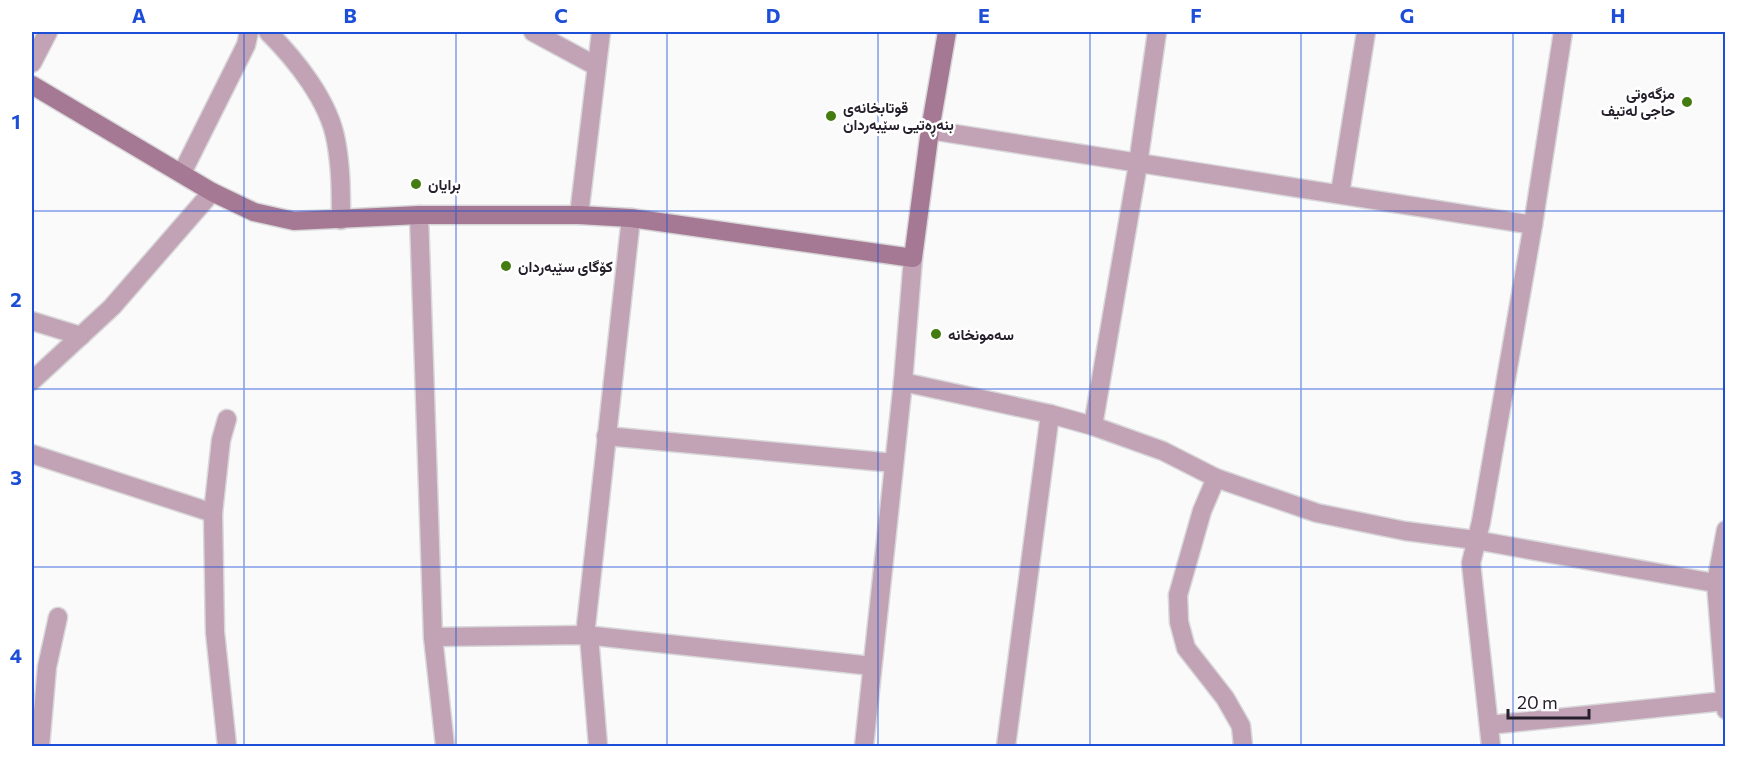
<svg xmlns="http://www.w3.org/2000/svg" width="1757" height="778" font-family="Commissioner,Vazirmatn,sans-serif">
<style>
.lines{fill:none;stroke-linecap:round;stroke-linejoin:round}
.street-casing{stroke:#d8d7d9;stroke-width:21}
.secondary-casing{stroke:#d8d7d9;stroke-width:21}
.street{stroke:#c2a2b5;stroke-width:18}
.secondary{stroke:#a57893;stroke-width:18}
.grid{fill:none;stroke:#1d4ed8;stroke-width:1.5;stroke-opacity:0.55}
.poi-dot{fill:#457c12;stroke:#fff;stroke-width:2}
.labels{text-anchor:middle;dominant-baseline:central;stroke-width:5;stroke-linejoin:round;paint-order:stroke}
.poi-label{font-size:15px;font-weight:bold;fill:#26202c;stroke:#fff;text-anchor:start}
.neatline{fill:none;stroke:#1d4ed8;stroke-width:2}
.grid-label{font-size:20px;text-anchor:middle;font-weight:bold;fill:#1d4ed8}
</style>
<rect width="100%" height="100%" fill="#fafafa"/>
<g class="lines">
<defs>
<g id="street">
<path d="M 268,32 C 296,60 329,101 336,141 C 341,167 341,193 341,220"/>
<path d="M 533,32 L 596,66"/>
<path d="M 32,63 L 48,32"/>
<path d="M 930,130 C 1131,163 1332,192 1533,225"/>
<path d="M 182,173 L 246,45 L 249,32"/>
<path d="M 1340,193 L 1366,32"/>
<path d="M 419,215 L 433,637 L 445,746"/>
<path d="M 579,215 L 601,32"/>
<path d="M 32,321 L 81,336"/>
<path d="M 32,381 L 112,307 L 212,192"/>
<path d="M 903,382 L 1050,414 L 1093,426 L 1163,451 L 1216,478 L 1317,513 L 1405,531 L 1475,540 L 1726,585"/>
<path d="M 1093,426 L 1138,164 L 1157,32"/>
<path d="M 606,436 L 894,463"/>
<path d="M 32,454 L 213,513"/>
<path d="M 1216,478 L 1202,511 L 1178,595 L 1179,622 L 1186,648 L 1225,698 L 1241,726 L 1243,746"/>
<path d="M 1726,530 L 1716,583 L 1726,710"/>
<path d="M 585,635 L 631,218"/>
<path d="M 589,636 L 598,746"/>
<path d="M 433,637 L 585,635 L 872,666"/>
<path d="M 1489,725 L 1725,701"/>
<path d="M 40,746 L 47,667 L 58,617"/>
<path d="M 227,746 L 215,632 L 213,513 L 221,440 L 227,419"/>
<path d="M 864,746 L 903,382 L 913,258"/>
<path d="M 1006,746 L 1050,414"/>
<path d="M 1491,746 L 1471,563 L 1481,522 L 1533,225 L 1563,32"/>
</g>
<path id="secondary" d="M 32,85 L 212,192 L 254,212 L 294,221 L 419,215 L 579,215 L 631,218 L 913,258 L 930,130 L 947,32"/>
</defs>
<use href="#street" class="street-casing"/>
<use href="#secondary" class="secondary-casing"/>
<use href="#street" class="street"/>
<use href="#secondary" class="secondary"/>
</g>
<path class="grid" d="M 244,32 L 244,746M 456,32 L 456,746M 667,32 L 667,746M 878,32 L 878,746M 1090,32 L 1090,746M 1301,32 L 1301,746M 1513,32 L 1513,746M 32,211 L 1726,211M 32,389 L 1726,389M 32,567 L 1726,567"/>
<g class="poi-dot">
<circle cx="1687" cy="102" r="6"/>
<circle cx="831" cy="116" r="6"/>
<circle cx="416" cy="184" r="6"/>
<circle cx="506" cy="266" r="6"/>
<circle cx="936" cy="334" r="6"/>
</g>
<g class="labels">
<g class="poi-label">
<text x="1675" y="93" text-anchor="end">مزگەوتی<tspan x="1675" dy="17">حاجی لەتیف</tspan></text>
<text x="843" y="107">قوتابخانەی<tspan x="843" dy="17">بنەڕەتیی سێبەردان</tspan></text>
<text x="428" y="184">برايان</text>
<text x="518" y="266">کۆگای سێبەردان</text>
<text x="948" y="334">سەمونخانە</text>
</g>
</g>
<rect width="1757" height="778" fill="none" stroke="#ffffff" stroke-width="66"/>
<path d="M1508 709v9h81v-9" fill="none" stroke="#26202c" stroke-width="3"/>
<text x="1517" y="709" font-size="18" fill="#26202c" stroke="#ffffff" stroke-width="4.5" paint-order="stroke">20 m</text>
<rect x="33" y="33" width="1691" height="712" class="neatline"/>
<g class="grid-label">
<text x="139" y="23">A</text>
<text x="350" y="23">B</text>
<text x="561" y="23">C</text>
<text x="773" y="23">D</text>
<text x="984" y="23">E</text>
<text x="1196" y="23">F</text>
<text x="1407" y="23">G</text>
<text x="1618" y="23">H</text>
<text x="16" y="129">1</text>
<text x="16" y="307">2</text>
<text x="16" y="485">3</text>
<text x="16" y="663">4</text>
</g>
</svg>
